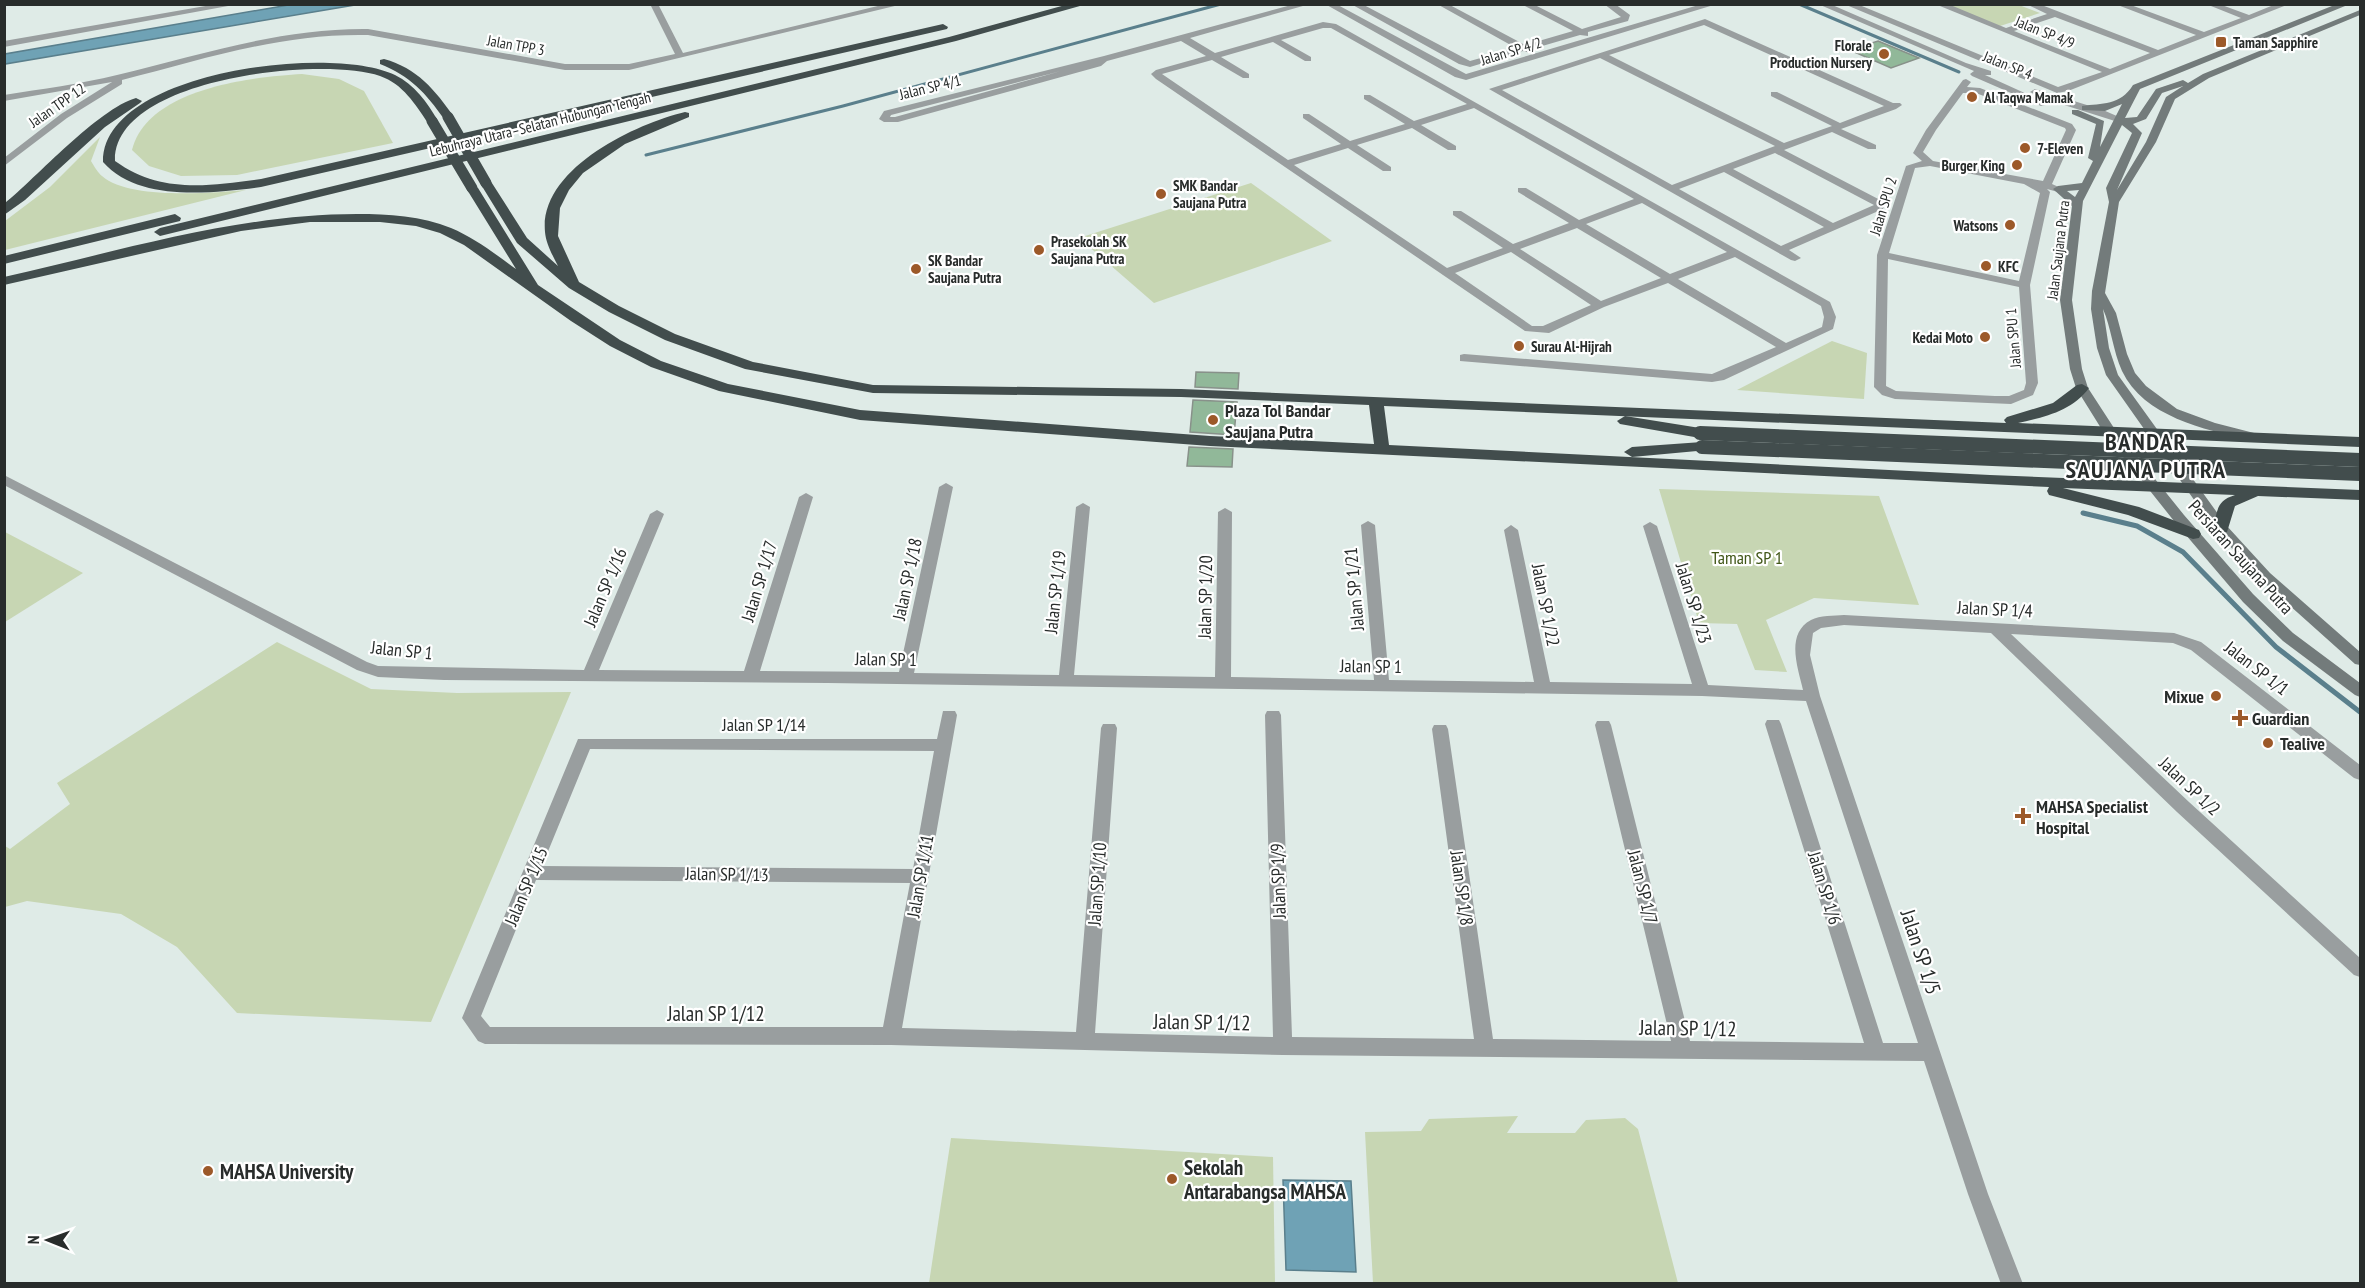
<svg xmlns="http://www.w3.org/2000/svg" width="2365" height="1288" font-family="'PT Sans Narrow',sans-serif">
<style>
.green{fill:#c7d6b3}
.water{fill:#6fa2b5;stroke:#5a7f8c;stroke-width:1.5}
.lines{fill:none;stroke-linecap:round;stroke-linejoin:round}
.stream-far1{stroke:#5a7f8c;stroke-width:3}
.stream{stroke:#5a7f8c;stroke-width:5}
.building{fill:#91b899;stroke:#88918a;stroke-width:1.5}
.minor{fill:#999e9f;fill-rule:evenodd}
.secondary{fill:#737b7b;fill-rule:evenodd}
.motorway{fill:#424d4d;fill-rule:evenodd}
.motorway-bridge-far1{stroke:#424d4d;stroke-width:11}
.motorway-bridge{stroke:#424d4d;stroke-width:14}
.poi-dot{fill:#9c5929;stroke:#fff;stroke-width:2}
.labels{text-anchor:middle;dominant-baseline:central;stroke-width:4.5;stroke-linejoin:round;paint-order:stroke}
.far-street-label{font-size:15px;fill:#282c2b;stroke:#fff}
.far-poi-label{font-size:15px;font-weight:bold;fill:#282c2b;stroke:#fff;text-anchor:start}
.poi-label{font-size:18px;font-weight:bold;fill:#282c2b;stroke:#fff;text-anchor:start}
.park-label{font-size:18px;fill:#405617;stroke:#fff}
.street-label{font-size:18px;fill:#282c2b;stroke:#fff}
.near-street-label{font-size:21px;fill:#282c2b;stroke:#fff}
.near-poi-label{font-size:21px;font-weight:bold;fill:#282c2b;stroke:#fff;text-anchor:start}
.district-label{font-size:24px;font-weight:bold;letter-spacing:1.5px;fill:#282c2b;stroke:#fff}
</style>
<rect width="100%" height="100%" fill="#dfebe7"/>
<g class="green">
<path d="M 1946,5 L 2019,5 L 2040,13 L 2000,26 Z"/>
<path d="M 302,74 L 339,79 L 364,91 L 393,143 L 237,175 L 181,176 L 149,166 L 132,150 C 147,89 250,77 302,74 Z"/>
<path d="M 100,137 L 91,161 C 94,166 98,173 102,176 C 129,200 211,193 246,190 L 5,250 L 5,221 L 50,187 Z"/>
<path d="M 1251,183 L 1332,241 L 1154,303 L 1079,238 Z"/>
<path d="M 1832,341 L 1867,353 L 1864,399 L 1737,390 Z"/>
<path d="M 1659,489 L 1879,496 L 1919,605 L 1814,598 L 1766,620 L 1787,672 L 1755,670 L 1737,624 L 1699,623 Z"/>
<path d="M 5,532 L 83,573 L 5,622 Z"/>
<path d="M 277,642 L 371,689 L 457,693 L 571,692 L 431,1022 L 237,1013 L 177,947 L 121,914 L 27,901 L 5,907 L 5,846 L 10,849 L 70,804 L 57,783 Z"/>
<path d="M 1518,1116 L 1507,1133 L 1575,1133 L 1586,1120 L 1625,1118 L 1638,1129 L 1678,1283 L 1373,1283 L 1365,1132 L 1421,1131 L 1429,1119 Z"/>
<path d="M 951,1138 L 1273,1157 L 1275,1283 L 929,1283 Z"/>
</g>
<g class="water">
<path d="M 294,4 L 355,5 L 5,64 L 5,54 Z"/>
<path d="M 1283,1180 L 1351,1181 L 1356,1272 L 1286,1270 Z"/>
</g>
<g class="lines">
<g class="stream-far1">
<path d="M 1799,4 L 1959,72"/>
<path d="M 646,155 L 843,106 L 1221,4"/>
</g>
<path class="stream" d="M 2083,513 L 2137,526 L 2183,552 L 2276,647 L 2360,712"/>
</g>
<g class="building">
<path d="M 1878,41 L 1919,58 L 1891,68 L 1850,50 Z"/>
<path d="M 1196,372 L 1239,373 L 1238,389 L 1195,387 Z"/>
<path d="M 1193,400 L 1237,402 L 1234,435 L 1190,432 Z"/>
<path d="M 1189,447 L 1233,449 L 1232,467 L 1187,466 Z"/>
</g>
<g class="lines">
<g class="minor">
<path d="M 217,4 L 239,4 L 4,47 L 4,41 Z"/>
<path d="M 650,4 L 658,4 L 683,53 L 886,4 L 903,4 L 629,70 L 565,70 L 368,35 C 282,33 204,59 122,80 L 122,84 L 67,118 L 4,166 L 4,158 L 61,114 L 112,82 L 4,101 L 4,95 C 42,89 80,84 117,75 C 201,55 280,28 368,29 L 565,64 L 629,64 L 675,54 Z"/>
<path d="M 1295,4 L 1310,4 L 1190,38 L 1215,53 L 1323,22 L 1336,24 L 1830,302 L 1836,317 L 1833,329 L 1724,380 L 1712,382 L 1460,361 L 1460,355 L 1464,354 L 1712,374 L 1776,347 L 1668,283 L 1604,307 L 1549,333 L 1525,331 L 1156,79 L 1151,74 L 1156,70 L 1206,56 L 1181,41 L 1107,61 L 1101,66 L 898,122 L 884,122 L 879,119 L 884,111 L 1104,56 ZM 1323,28 L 1331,28 L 1467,104 L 1414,121 L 1370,95 L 1364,95 L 1364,99 L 1405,124 L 1350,141 L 1309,114 L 1303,114 L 1303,118 L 1341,144 L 1288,160 L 1162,74 L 1212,60 L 1243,78 L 1249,78 L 1249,74 L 1221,57 L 1273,42 L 1305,61 L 1311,61 L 1311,57 L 1281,40 ZM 1061,71 L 895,117 L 890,117 L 891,115 ZM 1474,108 L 1634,199 L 1579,220 L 1526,188 L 1518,188 L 1518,192 L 1569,223 L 1513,244 L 1461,211 L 1453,211 L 1453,215 L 1503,248 L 1447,268 L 1294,165 L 1348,148 L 1383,171 L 1391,171 L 1391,167 L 1357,145 L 1412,128 L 1448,150 L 1456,150 L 1456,146 L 1421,125 ZM 1642,203 L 1727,252 L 1670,274 L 1586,224 ZM 1577,228 L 1661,278 L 1601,301 L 1520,249 ZM 1511,252 L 1591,305 L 1543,326 L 1532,326 L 1455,273 ZM 1735,257 L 1821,306 L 1824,317 L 1822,327 L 1786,343 L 1678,279 Z"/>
<path d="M 1325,4 L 1336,4 L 1466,74 L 1702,4 L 1717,4 L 1466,80 L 1455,77 Z"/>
<path d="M 1351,4 L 1362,4 L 1470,61 L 1516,48 L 1437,4 L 1448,4 L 1525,45 L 1573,31 L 1521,4 L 1533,4 L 1582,29 L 1621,17 L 1604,4 L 1615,4 L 1630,15 L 1628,21 L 1588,32 L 1588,36 L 1580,35 L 1532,49 L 1535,52 L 1534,54 L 1523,51 L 1470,67 L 1459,64 Z"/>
<path d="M 1818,4 L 1830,4 L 1966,63 L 1991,71 L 1991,75 L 1985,75 L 2049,104 L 2041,106 L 1972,76 L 1970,74 L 1974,71 Z"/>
<path d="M 1844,4 L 1857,4 L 2058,87 L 2102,72 L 1935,4 L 1948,4 L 2006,28 L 2047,14 L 2026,4 L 2039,4 L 2158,50 L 2196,35 L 2115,4 L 2128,4 L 2204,32 L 2241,18 L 2206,4 L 2219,4 L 2249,15 L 2276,4 L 2289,4 L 2068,91 L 2057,93 ZM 2055,17 L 2150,53 L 2110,69 L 2014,31 Z"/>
<path d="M 1705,19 L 1893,103 L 1900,103 L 1902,105 L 1896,109 L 1841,129 L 1876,145 L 1876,149 L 1868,149 L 1832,132 L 1784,150 L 1884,202 L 1885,204 L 1883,209 L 1789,250 L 1801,258 L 1795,261 L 1791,260 L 1489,89 ZM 1704,25 L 1884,106 L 1840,123 L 1777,92 L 1771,92 L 1771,96 L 1832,126 L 1784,143 L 1609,55 ZM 1600,58 L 1775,146 L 1672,185 L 1502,90 ZM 1775,153 L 1874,205 L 1833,223 L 1733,169 ZM 1724,172 L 1824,227 L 1781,246 L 1679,189 Z"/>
<path d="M 1966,79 L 1971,82 L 1967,87 L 1980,88 L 2072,124 L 2076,130 L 2052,184 L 2063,189 L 2058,192 L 2047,189 L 2050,192 L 2030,285 L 2038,383 L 2033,395 L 2011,404 L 1895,399 L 1882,395 L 1874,387 L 1877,255 L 1906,166 L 1922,161 L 1913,153 L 1926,130 L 1963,80 ZM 1963,93 L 1976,93 L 2065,128 L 2066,130 L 2043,181 L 1933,161 L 1923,152 L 1936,130 ZM 1930,166 L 2024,184 L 2040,193 L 2019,281 L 1889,253 L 1915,168 ZM 1888,259 L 2019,287 L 2026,383 L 2024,390 L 2009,396 L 1995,396 L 1896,391 L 1886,386 Z"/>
<path d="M 2035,89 L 2103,110 L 2126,120 L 2118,122 L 2042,98 L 2030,92 Z"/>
<path d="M 4,475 L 367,662 L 378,666 L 584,670 L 650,514 L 657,510 L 664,514 L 599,670 L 744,671 L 799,497 L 806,493 L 813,497 L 760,671 L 899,672 L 939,487 L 946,483 L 953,487 L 914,673 L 1059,675 L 1076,507 L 1083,503 L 1090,507 L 1074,675 L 1215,677 L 1218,512 L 1225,508 L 1232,512 L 1231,677 L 1374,680 L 1361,525 L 1368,521 L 1375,525 L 1389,680 L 1534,682 L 1504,530 L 1511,525 L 1518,530 L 1550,682 L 1692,684 L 1643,526 L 1650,522 L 1657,526 L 1708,685 L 1803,690 C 1798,668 1785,634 1811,620 C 1820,615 1834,616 1844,615 L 2174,633 L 2201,642 L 2360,765 L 2360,780 L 2354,778 L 2191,650 L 2173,643 L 2011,634 L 2189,802 L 2360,958 L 2360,977 L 2354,975 L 2177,812 L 1991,633 L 1844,625 L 1821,628 L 1813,633 L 1810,655 L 1820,696 L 1988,1194 L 2023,1284 L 2001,1284 L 1968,1194 L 1924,1061 L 1283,1055 L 891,1045 L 485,1044 L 478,1041 L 462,1018 L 578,739 L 937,739 L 943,711 L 955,711 L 957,715 L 902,1028 L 1076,1032 L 1101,728 L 1103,724 L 1115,724 L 1117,728 L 1095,1033 L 1273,1037 L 1265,715 L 1267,711 L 1279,711 L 1281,715 L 1292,1037 L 1474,1039 L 1432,729 L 1434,725 L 1446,725 L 1448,729 L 1493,1039 L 1671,1041 L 1595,725 L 1597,721 L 1609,721 L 1611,725 L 1690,1041 L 1864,1043 L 1765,724 L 1767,720 L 1779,720 L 1781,724 L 1883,1043 L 1918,1043 L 1806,701 L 1702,696 L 828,683 L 444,680 L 378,677 L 357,670 L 4,485 ZM 590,749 L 934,751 L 913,869 L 542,866 ZM 536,880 L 910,883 L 883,1027 L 490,1027 L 481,1016 Z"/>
</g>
<path class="secondary" d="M 2337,4 L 2350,4 L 2140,89 L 2125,118 L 2137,117 L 2156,89 L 2183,80 L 2188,83 L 2203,74 L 2360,10 L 2360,15 L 2209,78 L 2175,99 L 2156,142 L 2119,202 L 2105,293 L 2116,313 L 2127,354 L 2135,373 L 2146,386 L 2177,409 L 2215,423 L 2254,433 L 2255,436 L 2254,439 L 2249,440 C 2204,429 2144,417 2122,371 C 2113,351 2111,327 2103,309 L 2109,348 L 2118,375 L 2226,525 L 2270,573 L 2360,652 L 2360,665 L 2355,664 L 2260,579 L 2216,531 L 2106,375 L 2097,348 L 2091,309 L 2092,291 L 2109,202 L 2106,188 L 2132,133 L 2122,125 L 2083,201 L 2072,300 L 2082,369 L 2088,388 L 2114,428 L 2184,515 L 2253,594 L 2293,633 L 2360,683 L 2360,697 L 2355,695 L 2283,641 L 2243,602 L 2174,521 L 2104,433 L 2076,388 L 2070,369 L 2060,300 L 2072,206 L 2053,189 L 2058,186 L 2082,183 L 2093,161 L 2088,158 L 2096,124 L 2072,114 L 2072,110 L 2078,110 L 2104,121 L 2100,147 L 2122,104 L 2105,111 L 2082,110 L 2082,106 C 2102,103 2120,106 2133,85 ZM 2183,86 L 2166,97 L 2146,142 L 2117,190 L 2142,133 L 2133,124 L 2146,119 L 2162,93 ZM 2079,190 L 2075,197 L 2067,191 Z"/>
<g class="motorway">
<path d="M 1069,4 L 1087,4 L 956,41 L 160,236 L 154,232 L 160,228 L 949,37 Z"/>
<path d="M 943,24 L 948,27 L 947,29 L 261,187 C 213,193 139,203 103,162 C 102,71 332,44 395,75 C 415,85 427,102 438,121 L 436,123 L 428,123 C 415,104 403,84 380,76 C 321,56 113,78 115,161 C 161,194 208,186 261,179 Z"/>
<path d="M 384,59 C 417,68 435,90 454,117 L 452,119 L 444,119 C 426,93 410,76 380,64 L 380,60 Z"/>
<path d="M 136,98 L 142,101 L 140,103 L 105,127 L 25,200 L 4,215 L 4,204 C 37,177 98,109 136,98 Z"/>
<path d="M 685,112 L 689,113 L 689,117 L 625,144 L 583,173 L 569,190 L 560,208 L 558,236 L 579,282 L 619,306 L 675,334 L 753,362 L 873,385 L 1181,389 L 2006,423 L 2004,420 L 2007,417 L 2053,403 L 2077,385 L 2082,384 L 2089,388 C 2072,411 2045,417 2018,423 L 2360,437 L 2360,447 L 1384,406 L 1389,445 L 1990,475 L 2360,490 L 2360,500 L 2258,496 L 2235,506 L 2227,532 L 2215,532 L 2213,528 C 2218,510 2216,501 2235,495 L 2063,488 L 2139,507 L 2199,530 L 2201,534 L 2199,538 L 2193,539 L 2128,515 L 2049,495 L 2047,491 L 2049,487 L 1210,446 L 860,420 L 719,391 L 651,367 L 610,346 L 571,321 L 464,245 L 440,233 L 416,226 L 380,222 L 310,222 L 241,231 L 4,285 L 4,277 C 120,251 238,214 357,214 C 388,214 422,216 451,228 C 475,238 495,254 516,269 L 466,188 L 472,184 L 478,188 L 538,285 L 620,340 L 661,361 L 728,384 L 860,410 L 1210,436 L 1374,444 L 1369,405 L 1181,397 L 873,393 L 745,369 L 665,340 L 609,312 L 569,288 L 517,243 L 480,183 L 486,179 L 490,180 L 527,238 L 558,266 C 553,256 546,244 545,232 C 539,169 635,124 685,112 Z"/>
<path d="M 175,214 L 181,218 L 180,221 L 4,264 L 4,256 Z"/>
<path d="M 1625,416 L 1700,428 L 1708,433 L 1700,438 L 1620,424 L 1617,421 Z"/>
<path d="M 1702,442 L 1710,447 L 1708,450 L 1632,457 L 1624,452 L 1632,447 Z"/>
</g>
<g class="motorway-bridge-far1">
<path d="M 448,117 L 486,183"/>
<path d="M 432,121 L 472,188"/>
</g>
<g class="motorway-bridge">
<path d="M 1700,433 L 2360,460"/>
<path d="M 1702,447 L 2360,474"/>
</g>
</g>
<g class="poi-dot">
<rect x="2215" y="36" width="12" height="12" rx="3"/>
<circle cx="1884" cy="54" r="6"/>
<circle cx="1972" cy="97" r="6"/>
<circle cx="2025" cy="148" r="6"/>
<circle cx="2017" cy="165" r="6"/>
<circle cx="1161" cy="194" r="6"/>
<circle cx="2010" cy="225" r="6"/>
<circle cx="1039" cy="250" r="6"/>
<circle cx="1986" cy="266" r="6"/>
<circle cx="916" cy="269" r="6"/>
<circle cx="1985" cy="337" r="6"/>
<circle cx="1519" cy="346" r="6"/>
<circle cx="1213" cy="420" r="6"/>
<circle cx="2216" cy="696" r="6"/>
<path d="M2237 709h6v6h6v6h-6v6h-6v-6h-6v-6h6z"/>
<circle cx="2268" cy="743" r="6"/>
<path d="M2020 807h6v6h6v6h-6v6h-6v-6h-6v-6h6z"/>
<circle cx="208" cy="1171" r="6"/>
<circle cx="1172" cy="1179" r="6"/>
</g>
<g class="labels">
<g class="far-street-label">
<text transform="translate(2045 32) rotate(22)">Jalan SP 4/9</text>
<text transform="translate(516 45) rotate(10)">Jalan TPP 3</text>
<text transform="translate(1511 51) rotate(-17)">Jalan SP 4/2</text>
<text transform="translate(2008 65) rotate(22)">Jalan SP 4</text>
<text transform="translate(930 87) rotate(-14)">Jalan SP 4/1</text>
<text transform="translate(57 105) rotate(-35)">Jalan TPP 12</text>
<text transform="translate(540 124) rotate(-14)">Lebuhraya Utara–Selatan Hubungan Tengah</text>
<text transform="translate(1883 206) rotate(-73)">Jalan SPU 2</text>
<text transform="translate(2058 250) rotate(-83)">Jalan Saujana Putra</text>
<text transform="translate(2013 338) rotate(-95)">Jalan SPU 1</text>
</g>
<g class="far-poi-label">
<text x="2233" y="42">Taman Sapphire</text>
<text x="1872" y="45" text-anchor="end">Florale<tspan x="1872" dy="17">Production Nursery</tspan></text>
<text x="1984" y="97">Al Taqwa Mamak</text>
<text x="2037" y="148">7-Eleven</text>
<text x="2005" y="165" text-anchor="end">Burger King</text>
<text x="1173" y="185">SMK Bandar<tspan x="1173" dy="17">Saujana Putra</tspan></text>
<text x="1998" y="225" text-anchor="end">Watsons</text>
<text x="1051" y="241">Prasekolah SK<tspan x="1051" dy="17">Saujana Putra</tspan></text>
<text x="928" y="260">SK Bandar<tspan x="928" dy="17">Saujana Putra</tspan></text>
<text x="1998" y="266">KFC</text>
<text x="1973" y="337" text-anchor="end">Kedai Moto</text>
<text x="1531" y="346">Surau Al-Hijrah</text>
</g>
<g class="poi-label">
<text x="1225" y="410">Plaza Tol Bandar<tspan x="1225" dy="21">Saujana Putra</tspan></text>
<text x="2204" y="696" text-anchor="end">Mixue</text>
<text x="2252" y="718">Guardian</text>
<text x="2280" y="743">Tealive</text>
<text x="2036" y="806">MAHSA Specialist<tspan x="2036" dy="21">Hospital</tspan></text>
</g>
<g class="park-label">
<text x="1747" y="557">Taman SP 1</text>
</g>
<g class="street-label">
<text transform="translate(2241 557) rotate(48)">Persiaran Saujana Putra</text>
<text transform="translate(907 579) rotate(-78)">Jalan SP 1/18</text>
<text transform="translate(759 581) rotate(-73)">Jalan SP 1/17</text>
<text transform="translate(605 587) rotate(-67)">Jalan SP 1/16</text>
<text transform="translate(1354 589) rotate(-95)">Jalan SP 1/21</text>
<text transform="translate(1055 592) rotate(-84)">Jalan SP 1/19</text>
<text transform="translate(1205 597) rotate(-89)">Jalan SP 1/20</text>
<text transform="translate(1694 603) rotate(73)">Jalan SP 1/23</text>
<text transform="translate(1546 605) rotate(79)">Jalan SP 1/22</text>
<text transform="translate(1995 609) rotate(3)">Jalan SP 1/4</text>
<text transform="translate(402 650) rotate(6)">Jalan SP 1</text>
<text transform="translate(886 659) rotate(1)">Jalan SP 1</text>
<text transform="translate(1371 666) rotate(1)">Jalan SP 1</text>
<text transform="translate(2257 668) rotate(38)">Jalan SP 1/1</text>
<text x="764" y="724">Jalan SP 1/14</text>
<text transform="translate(2190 786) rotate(43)">Jalan SP 1/2</text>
<text transform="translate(727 874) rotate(1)">Jalan SP 1/13</text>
<text transform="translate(920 876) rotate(-80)">Jalan SP 1/11</text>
<text transform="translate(1278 881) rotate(-92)">Jalan SP 1/9</text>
<text transform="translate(1097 884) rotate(-86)">Jalan SP 1/10</text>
<text transform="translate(526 886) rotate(-67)">Jalan SP 1/15</text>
<text transform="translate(1643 887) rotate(76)">Jalan SP 1/7</text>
<text transform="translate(1462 888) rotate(82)">Jalan SP 1/8</text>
<text transform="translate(1825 888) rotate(73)">Jalan SP 1/6</text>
</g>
<g class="near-street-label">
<text transform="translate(1921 952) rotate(72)">Jalan SP 1/5</text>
<text x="716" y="1013">Jalan SP 1/12</text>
<text transform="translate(1202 1022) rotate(1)">Jalan SP 1/12</text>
<text transform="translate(1688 1028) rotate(1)">Jalan SP 1/12</text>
</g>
<g class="near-poi-label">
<text x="1184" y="1167">Sekolah<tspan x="1184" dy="24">Antarabangsa MAHSA</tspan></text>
<text x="220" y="1171">MAHSA University</text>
</g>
<g class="district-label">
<text x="2146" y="441">BANDAR<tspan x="2146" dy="28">SAUJANA PUTRA</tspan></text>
</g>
</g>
<rect width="2365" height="1288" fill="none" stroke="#282c2b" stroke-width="12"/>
<g transform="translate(48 1240) rotate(271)" stroke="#ffffff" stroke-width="4.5" paint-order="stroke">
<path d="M0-4.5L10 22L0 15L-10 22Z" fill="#282c2b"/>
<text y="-9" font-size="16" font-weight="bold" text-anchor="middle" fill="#282c2b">N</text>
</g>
</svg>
